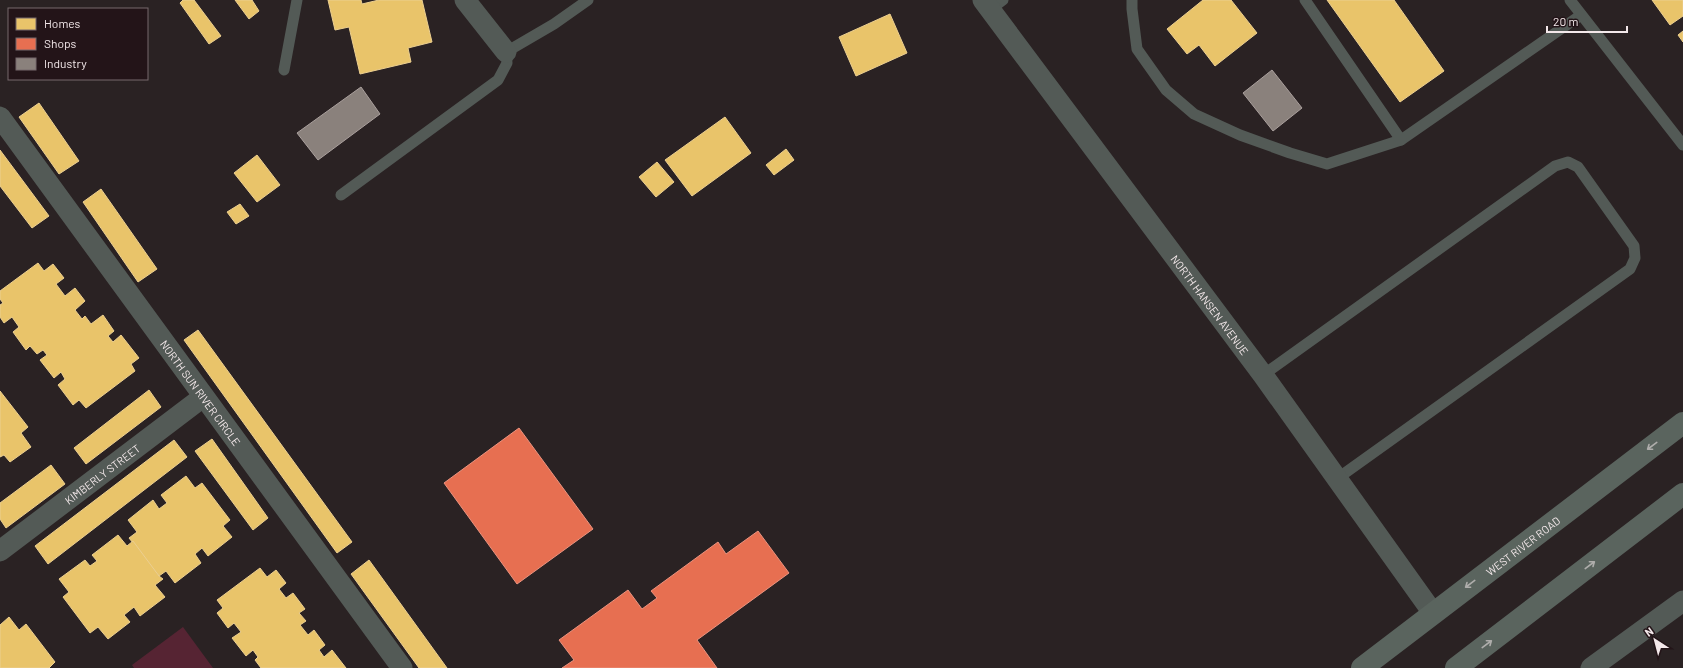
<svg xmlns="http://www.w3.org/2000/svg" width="1683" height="668" font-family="Barlow,sans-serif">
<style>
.grass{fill:#562433}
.homes{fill:#e9c46a;stroke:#eccf90}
.shops{fill:#e76f51;stroke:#eb937f}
.industry{fill:#8a817c;stroke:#aaa09d}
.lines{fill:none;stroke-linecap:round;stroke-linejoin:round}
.lane{stroke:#535a56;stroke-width:11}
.street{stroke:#535a56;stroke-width:21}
.primary{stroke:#5a645e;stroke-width:22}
.oneway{stroke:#aeadab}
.labels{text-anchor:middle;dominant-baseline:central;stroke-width:4;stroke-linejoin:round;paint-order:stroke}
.street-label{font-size:11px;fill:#f3e8ea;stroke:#231418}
</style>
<rect width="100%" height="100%" fill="#2a2223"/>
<path class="grass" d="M 183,627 L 213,668 L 134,668 L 132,665 Z"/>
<g class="homes">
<path d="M 183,0 L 194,0 L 221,36 L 209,44 L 180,3 Z"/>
<path d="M 235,0 L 252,0 L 259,11 L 249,19 Z"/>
<path d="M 328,0 L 361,0 L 362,4 L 379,0 L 422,0 L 432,42 L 408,48 L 411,62 L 360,74 L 349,27 L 335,30 Z"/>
<path d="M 1203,0 L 1231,0 L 1257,33 L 1215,66 L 1199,45 L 1187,54 L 1167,29 Z"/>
<path d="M 1327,0 L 1394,0 L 1444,71 L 1400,102 Z"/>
<path d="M 1652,0 L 1683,0 L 1683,16 L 1670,25 Z"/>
<path d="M 890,14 L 907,53 L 856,76 L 839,37 Z"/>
<path d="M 1683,31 L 1683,42 L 1678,35 Z"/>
<path d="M 39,103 L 79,161 L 59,174 L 19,117 Z"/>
<path d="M 725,117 L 751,153 L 692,196 L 665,160 Z"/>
<path d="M 786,149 L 794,160 L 774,175 L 766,165 Z"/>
<path d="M 0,150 L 49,216 L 32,228 L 0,186 Z"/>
<path d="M 257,155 L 280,185 L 257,202 L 234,173 Z"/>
<path d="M 657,162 L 674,182 L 656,197 L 639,177 Z"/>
<path d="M 101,189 L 157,269 L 138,282 L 83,202 Z"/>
<path d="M 240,204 L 249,216 L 236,224 L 227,212 Z"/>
<path d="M 38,263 L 44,271 L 53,264 L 64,278 L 56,284 L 65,296 L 75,288 L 85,301 L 75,310 L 82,319 L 85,316 L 91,324 L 103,315 L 114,331 L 108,336 L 113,342 L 121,335 L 139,358 L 131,364 L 135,371 L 86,408 L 79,400 L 73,405 L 58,385 L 65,379 L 61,372 L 54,378 L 40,360 L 47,355 L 43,350 L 37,354 L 30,346 L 26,350 L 13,332 L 19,327 L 12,317 L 4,323 L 0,317 L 0,305 L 3,303 L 0,299 L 0,291 Z"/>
<path d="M 198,330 L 352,542 L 337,553 L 184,340 Z"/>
<path d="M 149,390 L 161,407 L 86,464 L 74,448 Z"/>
<path d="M 0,391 L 28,427 L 21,433 L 31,447 L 10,462 L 4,455 L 0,457 Z"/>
<path d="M 212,439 L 268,518 L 253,530 L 195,451 Z"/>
<path d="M 174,440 L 187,457 L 48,564 L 35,546 Z"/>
<path d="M 51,465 L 65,484 L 6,528 L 0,519 L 0,503 Z"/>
<path d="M 186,476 L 195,488 L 202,483 L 230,520 L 223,526 L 232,537 L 208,556 L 202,548 L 195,554 L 201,563 L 175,583 L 166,571 L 159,576 L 129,538 L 137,532 L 128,520 L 153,500 L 159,509 L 167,503 L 161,495 Z"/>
<path d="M 118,535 L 127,546 L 133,541 L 159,576 L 163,579 L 155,585 L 165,597 L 140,616 L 134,607 L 124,615 L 130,622 L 108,639 L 98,627 L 90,633 L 63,597 L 69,592 L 59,579 L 85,560 L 90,566 L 97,561 L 92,555 Z"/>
<path d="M 369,560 L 447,668 L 419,668 L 351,574 Z"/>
<path d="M 260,568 L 267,577 L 276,570 L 286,583 L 279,589 L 286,598 L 293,593 L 305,609 L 299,613 L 306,621 L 300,625 L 308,635 L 314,630 L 325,645 L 319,650 L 324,657 L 332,650 L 346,668 L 261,668 L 255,660 L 258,657 L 253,650 L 246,656 L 232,638 L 241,632 L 234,623 L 228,628 L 217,613 L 223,608 L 217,600 Z"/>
<path d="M 9,617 L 19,630 L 26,624 L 55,662 L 49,668 L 0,668 L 0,625 Z"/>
</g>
<g class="shops">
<path d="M 519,428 L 593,529 L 517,584 L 444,483 Z"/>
<path d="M 758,531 L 789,573 L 697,640 L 717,668 L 562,668 L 574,660 L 559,640 L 628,590 L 642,609 L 657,598 L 651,591 L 718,542 L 726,554 Z"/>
</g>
<g class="industry">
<path d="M 1272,70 L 1302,108 L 1273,131 L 1243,93 Z"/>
<path d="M 361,87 L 380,114 L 318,160 L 297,133 Z"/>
</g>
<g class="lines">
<g class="lane">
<path d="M 1132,0 L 1132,9 L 1137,49 L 1166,90 L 1194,114 L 1240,135 L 1290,153 L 1327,164 L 1401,140 L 1581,15"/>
<path d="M 1305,0 L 1401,140"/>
<path d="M 1570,0 L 1683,145"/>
<path d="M 990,10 L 1003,0"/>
<path d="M 284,70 L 297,0"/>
<path d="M 341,195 L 498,80 L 507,63 L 506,52 L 554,24 L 588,0"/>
<path d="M 1263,375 L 1555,166 L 1568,162 L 1578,167 L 1634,246 L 1635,258 L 1630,269 L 1338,478"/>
</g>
<g class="street">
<path d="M 465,0 L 506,52"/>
<path id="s1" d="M 983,0 L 1263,375 L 1433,613"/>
<path id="s2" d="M 0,117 L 402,668"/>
<path id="s3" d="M 0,551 L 203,397"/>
<path d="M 1591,668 L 1683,601"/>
</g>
<g class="primary">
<path id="s4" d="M 1362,668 L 1683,423"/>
<path d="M 1456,668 L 1683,494"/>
</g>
</g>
<defs><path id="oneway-shaft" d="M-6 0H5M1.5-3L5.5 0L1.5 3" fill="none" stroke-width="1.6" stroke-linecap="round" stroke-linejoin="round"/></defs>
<g class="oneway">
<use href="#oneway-shaft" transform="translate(1652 446) rotate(143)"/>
<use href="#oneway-shaft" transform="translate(1590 565) rotate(-37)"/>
<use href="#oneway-shaft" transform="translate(1470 584) rotate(143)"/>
<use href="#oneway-shaft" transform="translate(1487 644) rotate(-37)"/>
</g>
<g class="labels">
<g class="street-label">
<text stroke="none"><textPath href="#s1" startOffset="380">NORTH HANSEN AVENUE</textPath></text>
<text stroke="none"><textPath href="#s2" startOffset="341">NORTH SUN RIVER CIRCLE</textPath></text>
<text stroke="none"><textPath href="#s3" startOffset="128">KIMBERLY STREET</textPath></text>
<text stroke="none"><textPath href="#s4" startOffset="202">WEST RIVER ROAD</textPath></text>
</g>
</g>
<rect x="8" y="8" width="140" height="72" fill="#231418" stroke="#76696c"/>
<rect x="16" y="18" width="20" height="12" fill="#e9c46a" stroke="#76696c"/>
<text x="44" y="28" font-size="12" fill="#f3e8ea">Homes</text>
<rect x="16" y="38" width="20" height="12" fill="#e76f51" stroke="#76696c"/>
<text x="44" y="48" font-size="12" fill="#f3e8ea">Shops</text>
<rect x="16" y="58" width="20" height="12" fill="#8a817c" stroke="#76696c"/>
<text x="44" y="68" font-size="12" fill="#f3e8ea">Industry</text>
<g transform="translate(1655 640) rotate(324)" stroke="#231418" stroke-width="3" paint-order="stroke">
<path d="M0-3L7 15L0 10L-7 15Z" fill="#f3e8ea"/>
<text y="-6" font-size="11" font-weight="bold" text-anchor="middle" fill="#f3e8ea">N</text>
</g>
<path d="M1547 26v6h80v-6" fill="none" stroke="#f3e8ea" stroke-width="2"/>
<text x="1553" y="26" font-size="12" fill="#f3e8ea" stroke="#231418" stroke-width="3" paint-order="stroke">20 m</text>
</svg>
